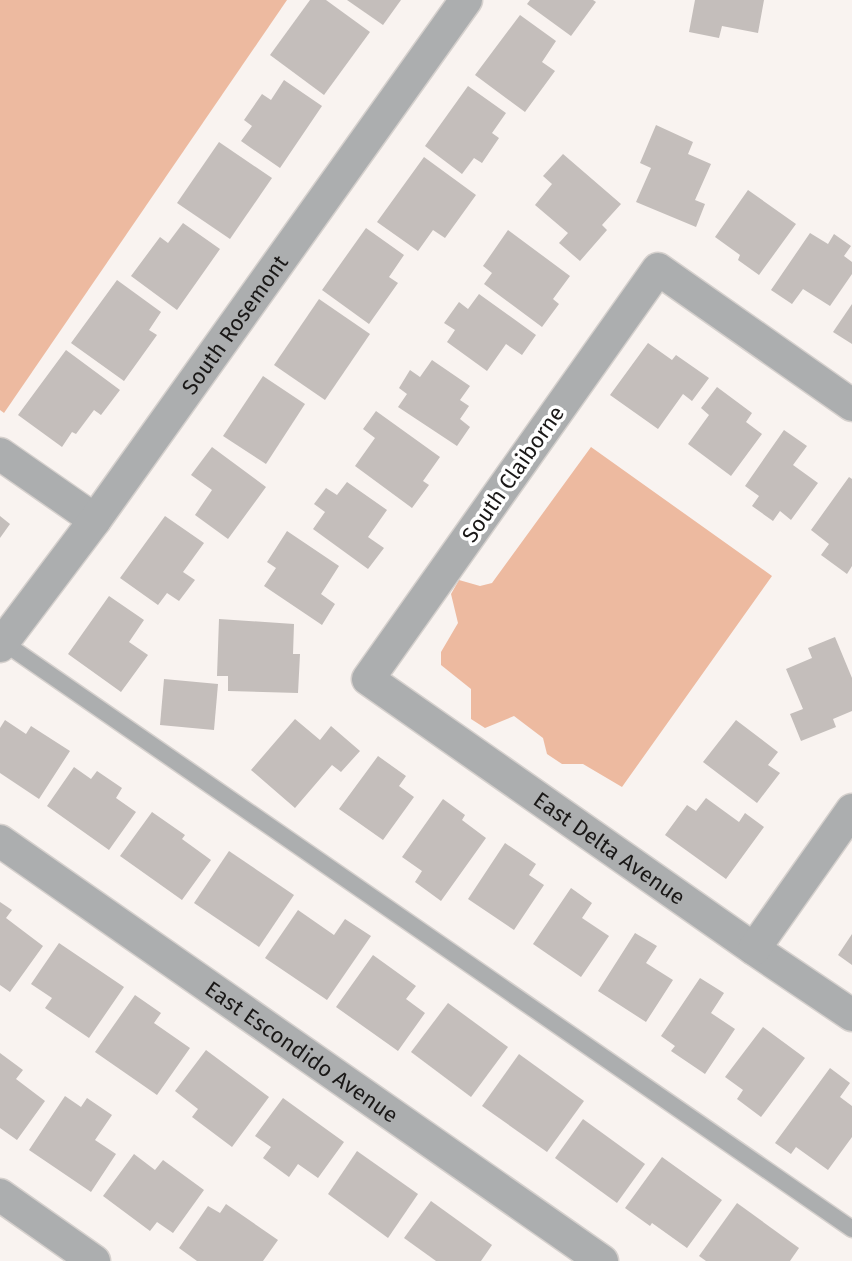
<svg xmlns="http://www.w3.org/2000/svg" width="852" height="1261" font-family="'Fira Sans',sans-serif">
<style>
.green{fill:#edbaa0}
.building{fill:#c4bebb}
.lines{fill:none;stroke-linecap:round;stroke-linejoin:round}
.service-casing{stroke:#d5d0cd;stroke-width:19}
.minor-casing{stroke:#d5d0cd;stroke-width:35}
.service{stroke:#acaeaf;stroke-width:16}
.minor{stroke:#acaeaf;stroke-width:32}
.labels{text-anchor:middle;dominant-baseline:central;stroke-width:7;stroke-linejoin:round;paint-order:stroke}
.street-label{font-size:22px;fill:#1a1817;stroke:#fff}
</style>
<rect width="100%" height="100%" fill="#f9f3f0"/>
<g class="green">
<path d="M 0,0 L 287,0 L 4,413 L 0,410 Z"/>
<path d="M 591,447 L 772,576 L 622,787 L 583,764 L 562,764 L 547,754 L 543,738 L 514,716 L 485,728 L 471,719 L 471,689 L 441,665 L 441,652 L 458,623 L 451,594 L 459,580 L 480,586 L 492,583 Z"/>
</g>
<g class="building">
<path d="M 310,0 L 326,0 L 370,32 L 324,95 L 270,55 Z"/>
<path d="M 347,0 L 401,0 L 383,25 Z"/>
<path d="M 530,0 L 593,0 L 596,2 L 571,36 L 527,4 Z"/>
<path d="M 695,0 L 764,0 L 758,33 L 722,26 L 719,38 L 689,32 Z"/>
<path d="M 520,15 L 556,41 L 542,62 L 555,71 L 525,112 L 475,75 Z"/>
<path d="M 284,80 L 322,106 L 280,168 L 241,141 L 252,126 L 244,120 L 262,94 L 271,100 Z"/>
<path d="M 468,86 L 506,113 L 492,133 L 499,138 L 482,163 L 474,158 L 462,174 L 425,146 Z"/>
<path d="M 656,125 L 693,142 L 688,154 L 711,164 L 695,200 L 705,204 L 696,227 L 636,202 L 651,168 L 640,163 Z"/>
<path d="M 219,142 L 272,178 L 230,239 L 177,203 Z"/>
<path d="M 563,154 L 621,204 L 602,225 L 607,230 L 580,261 L 559,243 L 568,233 L 535,205 L 552,184 L 543,176 Z"/>
<path d="M 424,157 L 476,195 L 445,238 L 433,230 L 418,251 L 377,222 Z"/>
<path d="M 748,190 L 796,224 L 759,275 L 738,260 L 740,255 L 715,237 Z"/>
<path d="M 183,223 L 220,249 L 177,310 L 131,276 L 160,237 L 168,243 Z"/>
<path d="M 366,228 L 404,255 L 389,277 L 398,283 L 369,324 L 322,290 Z"/>
<path d="M 508,230 L 570,276 L 553,299 L 559,304 L 542,327 L 484,284 L 492,273 L 483,266 Z"/>
<path d="M 810,233 L 828,244 L 834,234 L 851,246 L 844,256 L 852,262 L 852,274 L 830,306 L 803,289 L 792,304 L 771,290 Z"/>
<path d="M 117,280 L 161,312 L 149,330 L 157,335 L 124,381 L 71,343 Z"/>
<path d="M 479,294 L 536,335 L 522,355 L 506,344 L 487,371 L 447,342 L 455,330 L 444,323 L 459,302 L 468,309 Z"/>
<path d="M 319,299 L 370,334 L 325,400 L 274,365 Z"/>
<path d="M 852,304 L 852,344 L 833,332 Z"/>
<path d="M 648,343 L 672,360 L 676,355 L 709,378 L 692,401 L 683,394 L 658,429 L 610,395 Z"/>
<path d="M 66,350 L 120,390 L 101,415 L 94,410 L 76,434 L 72,432 L 62,447 L 18,415 Z"/>
<path d="M 432,360 L 470,386 L 460,400 L 469,406 L 460,419 L 470,427 L 457,446 L 398,407 L 407,394 L 399,388 L 410,370 L 420,377 Z"/>
<path d="M 263,376 L 305,404 L 266,464 L 223,436 Z"/>
<path d="M 717,387 L 752,413 L 746,422 L 762,434 L 731,476 L 688,444 L 709,415 L 701,408 Z"/>
<path d="M 376,411 L 440,457 L 423,481 L 429,485 L 412,508 L 355,466 L 375,438 L 363,429 Z"/>
<path d="M 784,430 L 807,446 L 793,465 L 818,483 L 791,520 L 780,511 L 773,521 L 752,506 L 759,496 L 745,486 Z"/>
<path d="M 212,447 L 266,487 L 228,539 L 195,515 L 212,490 L 191,475 Z"/>
<path d="M 849,477 L 852,479 L 852,566 L 847,574 L 821,555 L 829,544 L 811,530 Z"/>
<path d="M 347,482 L 387,510 L 368,537 L 384,548 L 368,569 L 313,529 L 325,512 L 314,504 L 326,488 L 337,495 Z"/>
<path d="M 0,516 L 10,524 L 0,538 Z"/>
<path d="M 165,516 L 204,543 L 183,572 L 195,580 L 179,601 L 167,593 L 158,605 L 120,578 Z"/>
<path d="M 287,531 L 339,566 L 321,594 L 335,604 L 322,625 L 264,586 L 276,568 L 267,562 Z"/>
<path d="M 109,596 L 144,620 L 129,642 L 148,655 L 121,692 L 68,654 Z"/>
<path d="M 219,619 L 294,624 L 293,654 L 300,654 L 298,693 L 228,691 L 228,676 L 217,676 Z"/>
<path d="M 835,637 L 852,678 L 852,711 L 833,719 L 836,727 L 801,741 L 790,714 L 803,709 L 786,669 L 812,658 L 808,648 Z"/>
<path d="M 164,679 L 218,684 L 214,730 L 160,725 Z"/>
<path d="M 295,719 L 320,740 L 331,726 L 360,751 L 341,772 L 332,765 L 295,808 L 251,770 Z"/>
<path d="M 5,720 L 26,734 L 31,726 L 70,751 L 39,799 L 0,773 L 0,728 Z"/>
<path d="M 736,720 L 778,752 L 768,765 L 780,773 L 757,803 L 703,762 Z"/>
<path d="M 378,756 L 406,776 L 399,786 L 414,797 L 383,840 L 339,809 Z"/>
<path d="M 74,767 L 91,779 L 97,771 L 122,788 L 116,798 L 136,812 L 109,850 L 47,806 Z"/>
<path d="M 706,798 L 739,822 L 745,813 L 764,827 L 726,879 L 665,835 L 687,805 L 696,811 Z"/>
<path d="M 443,799 L 465,815 L 462,820 L 486,838 L 441,901 L 415,882 L 422,871 L 402,857 Z"/>
<path d="M 152,812 L 185,835 L 182,839 L 211,860 L 182,900 L 120,856 Z"/>
<path d="M 505,843 L 536,864 L 529,875 L 544,885 L 514,930 L 468,899 Z"/>
<path d="M 229,851 L 294,895 L 259,947 L 194,903 Z"/>
<path d="M 571,888 L 592,903 L 582,918 L 609,936 L 581,977 L 533,944 Z"/>
<path d="M 0,902 L 12,910 L 6,918 L 43,946 L 10,992 L 0,985 Z"/>
<path d="M 298,910 L 334,935 L 345,919 L 371,936 L 327,1000 L 265,958 Z"/>
<path d="M 635,933 L 657,946 L 646,963 L 673,980 L 646,1022 L 598,991 Z"/>
<path d="M 852,934 L 852,965 L 838,955 Z"/>
<path d="M 59,943 L 124,987 L 89,1038 L 45,1008 L 52,998 L 31,984 Z"/>
<path d="M 373,955 L 416,986 L 406,999 L 425,1013 L 398,1051 L 336,1007 Z"/>
<path d="M 700,978 L 724,993 L 711,1013 L 735,1029 L 705,1074 L 671,1051 L 675,1046 L 661,1036 Z"/>
<path d="M 135,995 L 161,1013 L 154,1023 L 190,1048 L 157,1095 L 95,1052 Z"/>
<path d="M 448,1003 L 508,1047 L 471,1097 L 411,1052 Z"/>
<path d="M 763,1027 L 805,1058 L 761,1117 L 737,1099 L 743,1090 L 725,1077 Z"/>
<path d="M 206,1050 L 269,1097 L 232,1147 L 192,1117 L 198,1109 L 175,1091 Z"/>
<path d="M 0,1053 L 23,1070 L 16,1079 L 45,1101 L 17,1140 L 0,1128 Z"/>
<path d="M 519,1054 L 584,1101 L 547,1152 L 482,1106 Z"/>
<path d="M 830,1068 L 850,1083 L 840,1097 L 852,1106 L 852,1137 L 828,1170 L 796,1147 L 791,1154 L 775,1143 Z"/>
<path d="M 65,1096 L 81,1107 L 87,1098 L 112,1115 L 95,1140 L 116,1154 L 91,1192 L 29,1150 Z"/>
<path d="M 283,1098 L 344,1142 L 318,1178 L 298,1164 L 289,1177 L 263,1158 L 271,1147 L 255,1136 Z"/>
<path d="M 583,1119 L 645,1164 L 617,1203 L 555,1158 Z"/>
<path d="M 357,1151 L 418,1194 L 388,1238 L 328,1194 Z"/>
<path d="M 134,1154 L 155,1170 L 163,1160 L 204,1190 L 173,1233 L 157,1222 L 150,1231 L 103,1196 Z"/>
<path d="M 662,1157 L 722,1200 L 687,1248 L 652,1223 L 650,1226 L 625,1208 Z"/>
<path d="M 431,1201 L 492,1245 L 481,1261 L 436,1261 L 404,1238 Z"/>
<path d="M 737,1203 L 799,1248 L 790,1261 L 706,1261 L 699,1256 Z"/>
<path d="M 226,1204 L 278,1240 L 263,1261 L 197,1261 L 179,1248 L 208,1206 L 220,1213 Z"/>
</g>
<g class="lines">
<defs>
<path id="service" d="M 3,642 L 852,1229"/>
<g id="minor">
<path id="s1" d="M 852,405 L 658,269 L 368,679 L 754,949 L 852,1015"/>
<path d="M 0,454 L 95,520"/>
<path id="s2" d="M 0,646 L 95,520 L 466,0"/>
<path id="s3" d="M 0,841 L 602,1261"/>
<path d="M 754,949 L 852,810"/>
<path d="M 0,1195 L 94,1261"/>
</g>
</defs>
<use href="#service" class="service-casing"/>
<use href="#minor" class="minor-casing"/>
<use href="#service" class="service"/>
<use href="#minor" class="minor"/>
</g>
<g class="labels">
<g class="street-label">
<text stroke="none"><textPath href="#s2" startOffset="398">South Rosemont</textPath></text>
<text transform="translate(513 474) rotate(-55)">South Claiborne</text>
<text stroke="none"><textPath href="#s1" startOffset="1034">East Delta Avenue</textPath></text>
<text stroke="none"><textPath href="#s3" startOffset="368">East Escondido Avenue</textPath></text>
</g>
</g>
</svg>
